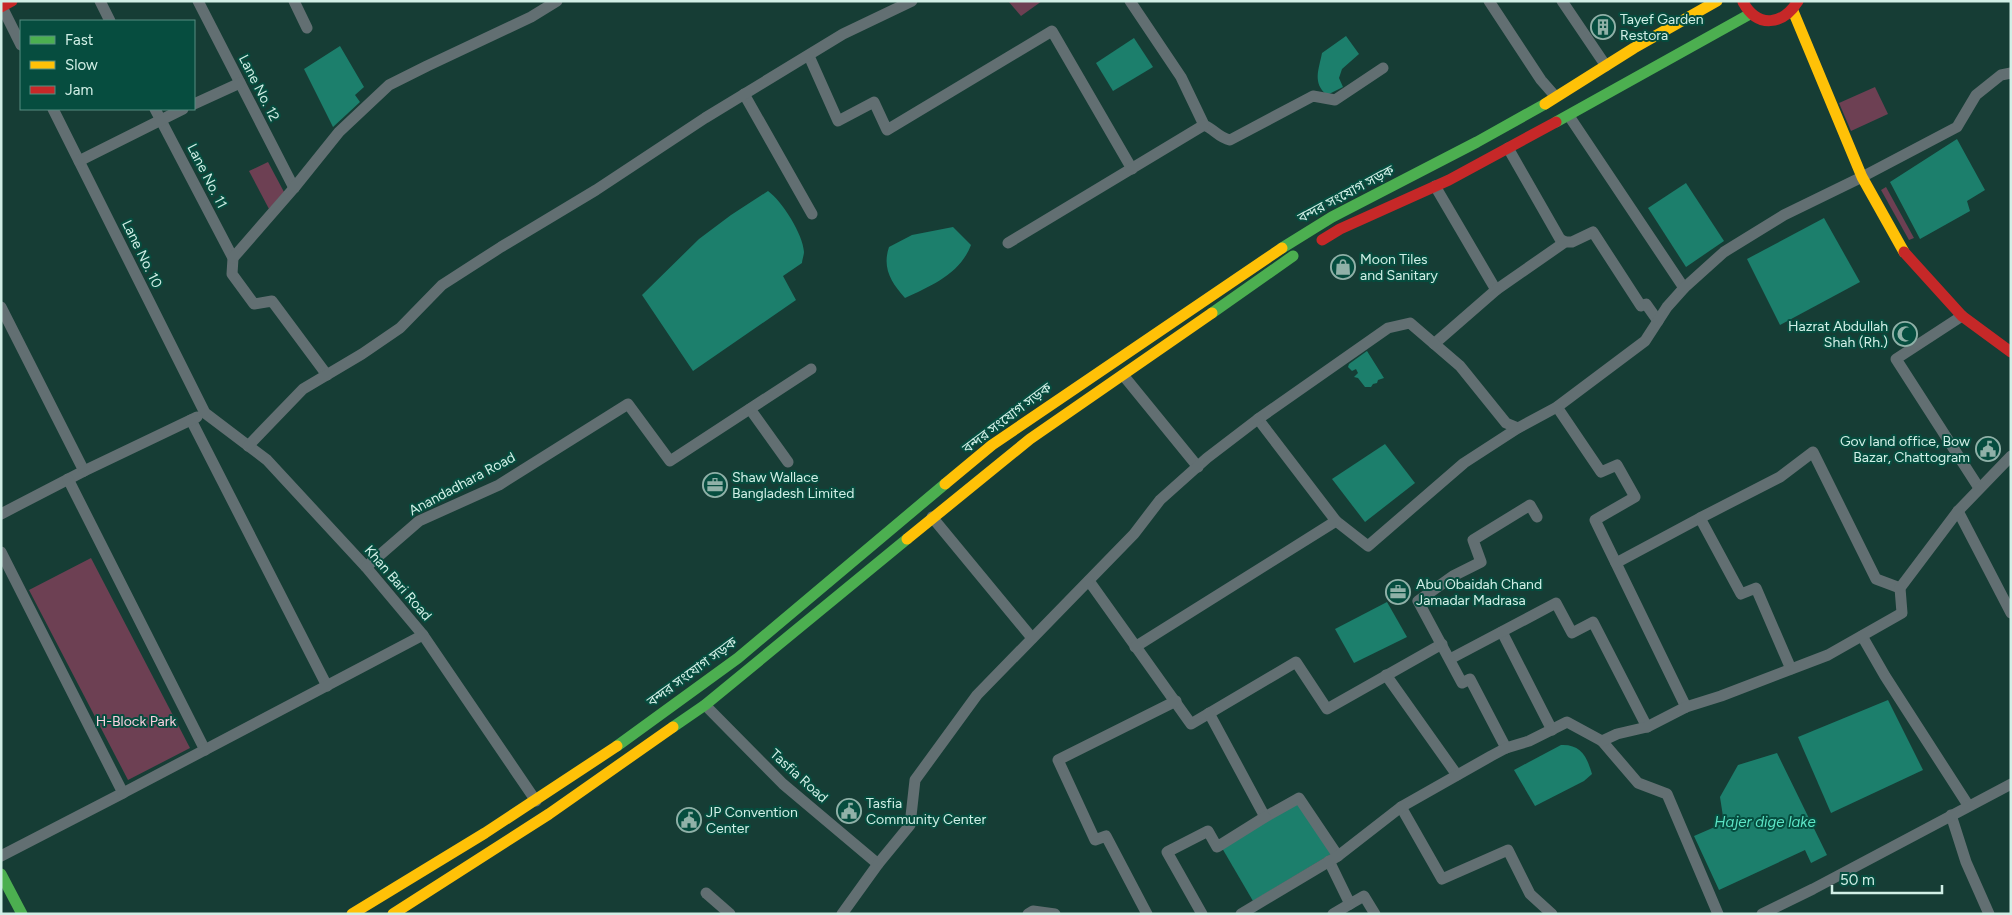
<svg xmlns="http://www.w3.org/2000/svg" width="2012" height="915" font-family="Figtree,'Noto Sans Bengali',sans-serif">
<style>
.green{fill:#6d4053}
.water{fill:#1c7f6c}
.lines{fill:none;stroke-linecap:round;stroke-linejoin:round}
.street{stroke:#626f72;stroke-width:11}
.fast{stroke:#4caf50;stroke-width:11}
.slow{stroke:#ffc107;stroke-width:11}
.jam{stroke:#c62828;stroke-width:11}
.labels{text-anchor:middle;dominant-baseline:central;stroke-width:4;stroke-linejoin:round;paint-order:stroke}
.poi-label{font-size:14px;fill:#d1efe6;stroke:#064d3f;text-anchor:start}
.street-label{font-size:14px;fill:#d1efe6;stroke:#064d3f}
.park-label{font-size:14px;fill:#fbd0df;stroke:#064d3f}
.water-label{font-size:15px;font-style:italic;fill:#5ce4c5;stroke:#064d3f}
</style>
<rect width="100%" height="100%" fill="#163d35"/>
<g class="green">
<path d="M 1008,1 L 1042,1 L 1021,16 Z"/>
<path d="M 1875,87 L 1888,114 L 1851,131 L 1839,103 Z"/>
<path d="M 268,162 L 284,192 L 269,209 L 249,171 Z"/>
<path d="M 1886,187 L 1914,238 L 1909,240 L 1881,190 Z"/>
<path d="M 91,558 L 190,748 L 128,780 L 29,590 Z"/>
</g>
<g class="water">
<path d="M 1346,36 L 1359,54 L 1342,69 L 1339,78 L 1343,87 L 1327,95 C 1312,83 1319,69 1322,53 Z"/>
<path d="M 1134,38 L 1153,67 L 1113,91 L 1096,63 Z"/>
<path d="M 340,46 L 364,87 L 355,95 L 360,102 L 333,127 L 304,69 Z"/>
<path d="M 1957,139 L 1985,190 L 1967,201 L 1970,211 L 1920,239 L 1890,182 Z"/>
<path d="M 1686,183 L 1724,241 L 1686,267 L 1648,208 Z"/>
<path d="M 768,191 C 782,201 803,234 804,252 C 804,255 802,260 802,263 L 783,276 L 796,300 L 693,371 L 642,295 L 699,239 L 731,215 Z"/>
<path d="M 1824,218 L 1860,282 L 1780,325 L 1747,259 Z"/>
<path d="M 953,227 L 971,245 C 960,274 931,286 905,298 C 891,282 882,268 889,247 L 912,235 Z"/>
<path d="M 1367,351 L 1384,378 L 1378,380 L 1377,383 L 1373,384 L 1371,387 L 1365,387 L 1358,378 L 1354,377 L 1358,373 L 1356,369 L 1352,371 L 1348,367 L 1349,364 Z"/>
<path d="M 1385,444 L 1415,483 L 1365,522 L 1332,479 Z"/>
<path d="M 1387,602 L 1407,637 L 1354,663 L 1335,629 Z"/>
<path d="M 1888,700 L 1923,770 L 1831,813 L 1798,737 Z"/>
<path d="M 1561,745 C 1581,744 1587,757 1592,774 L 1584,781 L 1535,806 L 1514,770 Z"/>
<path d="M 1777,753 L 1827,855 L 1811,863 L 1805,850 L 1719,890 L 1694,836 L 1724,823 L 1720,797 L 1738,765 Z"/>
<path d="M 1297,803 L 1331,854 L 1253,901 L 1222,848 Z"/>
</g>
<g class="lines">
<g class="street">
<path d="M 100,1 L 110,21"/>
<path d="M 198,1 L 294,188"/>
<path d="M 294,1 L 307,28"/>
<path d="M 1130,1 L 1181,77 L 1204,125 C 1214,129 1219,138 1230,140 L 1313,96 L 1335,100 L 1383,68"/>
<path d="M 1489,1 L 1541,80 L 1555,96"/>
<path d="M 1562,1 L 1606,66"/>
<path d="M 1,5 L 21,45"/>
<path d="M 809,56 L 838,121 L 874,102 L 887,130 L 1052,31 L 1132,169"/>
<path d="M 744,94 L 812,214"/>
<path d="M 194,104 L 240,83"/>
<path d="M 53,109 L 205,413 L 267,460 L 366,567 L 423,635 L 536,801"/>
<path d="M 155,109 L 233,258 L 232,274 L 254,304 L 272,301 L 327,375"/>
<path d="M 1569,116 L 1684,288"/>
<path d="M 1508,148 L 1560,239 L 1565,242"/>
<path d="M 79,161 L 183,109"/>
<path d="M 1435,186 L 1496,290"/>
<path d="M 1008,243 L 1204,125"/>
<path d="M 233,258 L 294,188 L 339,132 L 389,85 L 427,66 L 531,17 L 557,1"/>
<path d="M 1,307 L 84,471 L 1,514"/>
<path d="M 1962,316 L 1896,359 L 1979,488"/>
<path d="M 1434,344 L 1496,290 L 1565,242 L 1572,242 L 1593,232 L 1641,306 L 1646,304 L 1658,321"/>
<path d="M 1123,375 L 1198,467"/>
<path d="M 1557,407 L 1601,472 L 1617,465 L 1635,497 L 1595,520 L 1686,707"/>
<path d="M 750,409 L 788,462"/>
<path d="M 191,420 L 327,686"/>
<path d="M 248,446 L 303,389 L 362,354 L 400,328 L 442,285 L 501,247 L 596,190 L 705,118 L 843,34 L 912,1"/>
<path d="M 84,471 L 197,417"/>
<path d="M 68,479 L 205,750"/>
<path d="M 1958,511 L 2011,613"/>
<path d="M 932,517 L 1032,638"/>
<path d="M 1336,521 L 1368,546 L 1464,463 L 1518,428"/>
<path d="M 1,552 L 123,793 L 1,856"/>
<path d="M 1616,563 L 1700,518"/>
<path d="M 366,567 L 419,521 L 499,485 L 628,404 L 670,461 L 811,369"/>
<path d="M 1089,581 L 1191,724 L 1296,662 L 1327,709 L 1442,644"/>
<path d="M 1502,632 L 1552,730"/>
<path d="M 1862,636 L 1885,676 L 1968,805"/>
<path d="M 1135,647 L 1336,521 L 1258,419"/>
<path d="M 1450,659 L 1556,603 L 1572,633 L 1593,622 L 1647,727"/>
<path d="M 1791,669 L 1756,588 L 1741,594 L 1700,518 L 1780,477 L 1813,452 L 1876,579 L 1900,588"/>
<path d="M 1386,675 L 1457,775"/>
<path d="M 705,705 L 783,784 L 878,864"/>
<path d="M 1209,713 L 1265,817 L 1299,798 L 1338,856"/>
<path d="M 1602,741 L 1638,783 L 1667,794 L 1718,914"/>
<path d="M 1506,748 L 1470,679 L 1462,683 L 1418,601 L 1453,576 L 1481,562 L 1473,540 L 1530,505 L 1537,517"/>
<path d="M 123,793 L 423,635"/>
<path d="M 1401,807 L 1442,879 L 1508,850 L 1530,894 L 1552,914"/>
<path d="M 1951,815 L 1966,862 L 1989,914"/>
<path d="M 1329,861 L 1350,904 L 1364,896 L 1375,914"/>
<path d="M 706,893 L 730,914"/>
<path d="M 842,914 L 878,864 L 910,825 L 915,780 L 977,695 L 1134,534 L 1160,500 L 1207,458 L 1258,419 L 1388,328 L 1410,323 L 1460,366 L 1506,423 L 1518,428 L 1557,407 L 1645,341 L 1667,307 L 1684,288 L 1724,252 L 1784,215 L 1862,177 L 1957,127 L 1976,95 L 2001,75 L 2011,73"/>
<path d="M 1028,914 L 1033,911 L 1055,914"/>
<path d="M 1147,914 L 1106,836 L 1095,840 L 1058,760 L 1176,701"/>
<path d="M 1202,914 L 1167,852 L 1208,831 L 1217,847 L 1265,817"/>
<path d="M 1241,914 L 1338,856 L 1401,807 L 1491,756 L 1506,748 L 1529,741 L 1567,722 L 1602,741 L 1617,734 L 1647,727 L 1686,707 L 1721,696 L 1828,655 L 1902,613 L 1900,588 L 1958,511 L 2011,456"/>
<path d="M 1333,914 L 1350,904"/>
<path d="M 1762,914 L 1813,889 L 2011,784"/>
</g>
<g class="fast">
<path d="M 1556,122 L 1750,14"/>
<path d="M 1282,248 L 1332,217 L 1477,142 L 1545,104"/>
<path d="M 1212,313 L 1293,256"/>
<path d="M 673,727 L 705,705 L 907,539"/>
<path d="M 617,746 L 738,658 L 945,484"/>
<path d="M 1,874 L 22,914"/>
</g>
<g class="slow">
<path d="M 1793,11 L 1862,177 L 1904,252"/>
<path d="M 1545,104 L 1634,48 L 1717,1"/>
<path d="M 945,484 L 992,445 L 1282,248"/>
<path d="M 907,539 L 1030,439 L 1212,313"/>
<path d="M 352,914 L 485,833 L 617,746"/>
<path d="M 393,914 L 549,814 L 673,727"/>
</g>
<g class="jam">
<path d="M 1743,2 C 1758,29 1783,25 1798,1"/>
<path d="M 1,7 L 12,1"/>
<path d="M 1322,240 L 1340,229 L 1449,180 L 1556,122"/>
<path d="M 1904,252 L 1962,316 L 2011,352"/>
</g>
</g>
<defs>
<symbol id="building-ring" viewBox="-11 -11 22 22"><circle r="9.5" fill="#064d3f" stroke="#90b1a8" stroke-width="1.5"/><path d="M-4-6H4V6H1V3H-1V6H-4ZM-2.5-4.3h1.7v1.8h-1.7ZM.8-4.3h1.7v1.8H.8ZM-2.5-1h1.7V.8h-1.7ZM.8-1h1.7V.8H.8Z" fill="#90b1a8"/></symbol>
<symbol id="shop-ring" viewBox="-11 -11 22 22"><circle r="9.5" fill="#064d3f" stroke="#90b1a8" stroke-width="1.5"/><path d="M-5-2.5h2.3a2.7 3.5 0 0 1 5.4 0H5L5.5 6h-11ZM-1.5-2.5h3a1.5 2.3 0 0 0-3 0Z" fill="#90b1a8"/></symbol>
<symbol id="mosque-ring" viewBox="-11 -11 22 22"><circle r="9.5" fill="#064d3f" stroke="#90b1a8" stroke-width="1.5"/><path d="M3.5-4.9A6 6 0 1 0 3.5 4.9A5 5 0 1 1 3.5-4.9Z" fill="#90b1a8"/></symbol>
<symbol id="civic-ring" viewBox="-11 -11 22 22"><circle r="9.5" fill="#064d3f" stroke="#90b1a8" stroke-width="1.5"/><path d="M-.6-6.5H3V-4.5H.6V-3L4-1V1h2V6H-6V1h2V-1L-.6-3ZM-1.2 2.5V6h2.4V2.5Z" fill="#90b1a8"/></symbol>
<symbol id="office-ring" viewBox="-11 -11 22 22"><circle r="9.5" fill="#064d3f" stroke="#90b1a8" stroke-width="1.5"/><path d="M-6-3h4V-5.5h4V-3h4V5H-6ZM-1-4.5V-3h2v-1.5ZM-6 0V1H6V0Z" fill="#90b1a8"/></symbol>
</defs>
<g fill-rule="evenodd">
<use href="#building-ring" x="1589" y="13" width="28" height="28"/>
<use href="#shop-ring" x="1329" y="253" width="28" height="28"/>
<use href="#mosque-ring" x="1891" y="320" width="28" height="28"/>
<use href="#civic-ring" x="1974" y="435" width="28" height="28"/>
<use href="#office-ring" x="701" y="471" width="28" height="28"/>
<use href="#office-ring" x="1384" y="578" width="28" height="28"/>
<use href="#civic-ring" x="835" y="797" width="28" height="28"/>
<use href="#civic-ring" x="675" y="806" width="28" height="28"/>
</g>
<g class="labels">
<g class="poi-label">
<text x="1620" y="19">Tayef Garden<tspan x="1620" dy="16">Restora</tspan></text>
<text x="1360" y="259">Moon Tiles<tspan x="1360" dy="16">and Sanitary</tspan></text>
<text x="1888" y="326" text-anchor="end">Hazrat Abdullah<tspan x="1888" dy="16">Shah (Rh.)</tspan></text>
<text x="1970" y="441" text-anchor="end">Gov land office, Bow<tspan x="1970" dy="16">Bazar, Chattogram</tspan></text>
<text x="732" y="477">Shaw Wallace<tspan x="732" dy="16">Bangladesh Limited</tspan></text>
<text x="1416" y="584">Abu Obaidah Chand<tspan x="1416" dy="16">Jamadar Madrasa</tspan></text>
<text x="866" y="803">Tasfia<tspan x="866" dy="16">Community Center</tspan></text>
<text x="706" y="812">JP Convention<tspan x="706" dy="16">Center</tspan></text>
</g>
<g class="street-label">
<text transform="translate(259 88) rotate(63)">Lane No. 12</text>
<text transform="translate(207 176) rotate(63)">Lane No. 11</text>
<text transform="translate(1346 194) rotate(-28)">বন্দর সংযোগ সড়ক</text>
<text transform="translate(142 254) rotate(64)">Lane No. 10</text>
<text transform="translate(1007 418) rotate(-37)">বন্দর সংযোগ সড়ক</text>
<text transform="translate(462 484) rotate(-28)">Anandadhara Road</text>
<text transform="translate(398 583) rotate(49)">Khan Bari Road</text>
<text transform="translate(692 672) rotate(-36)">বন্দর সংযোগ সড়ক</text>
<text transform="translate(799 776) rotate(42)">Tasfia Road</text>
</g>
<g class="park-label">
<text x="136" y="721">H-Block Park</text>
</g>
<g class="water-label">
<text x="1765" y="822">Hajer dige lake</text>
</g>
</g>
<rect width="2012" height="915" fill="none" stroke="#d1efe6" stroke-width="5"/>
<rect x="20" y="20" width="175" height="90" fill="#064d3f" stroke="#578e82"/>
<rect x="30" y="36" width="25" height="8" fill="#4caf50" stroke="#578e82"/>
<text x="65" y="45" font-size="15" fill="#d1efe6">Fast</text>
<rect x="30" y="61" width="25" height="8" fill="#ffc107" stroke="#578e82"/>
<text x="65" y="70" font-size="15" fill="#d1efe6">Slow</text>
<rect x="30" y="86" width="25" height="8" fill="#c62828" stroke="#578e82"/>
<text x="65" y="95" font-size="15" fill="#d1efe6">Jam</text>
<path d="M1832 885v8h110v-8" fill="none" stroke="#d1efe6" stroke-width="2.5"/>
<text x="1840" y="885" font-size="15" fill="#d1efe6" stroke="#064d3f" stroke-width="4" paint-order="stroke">50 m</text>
</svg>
